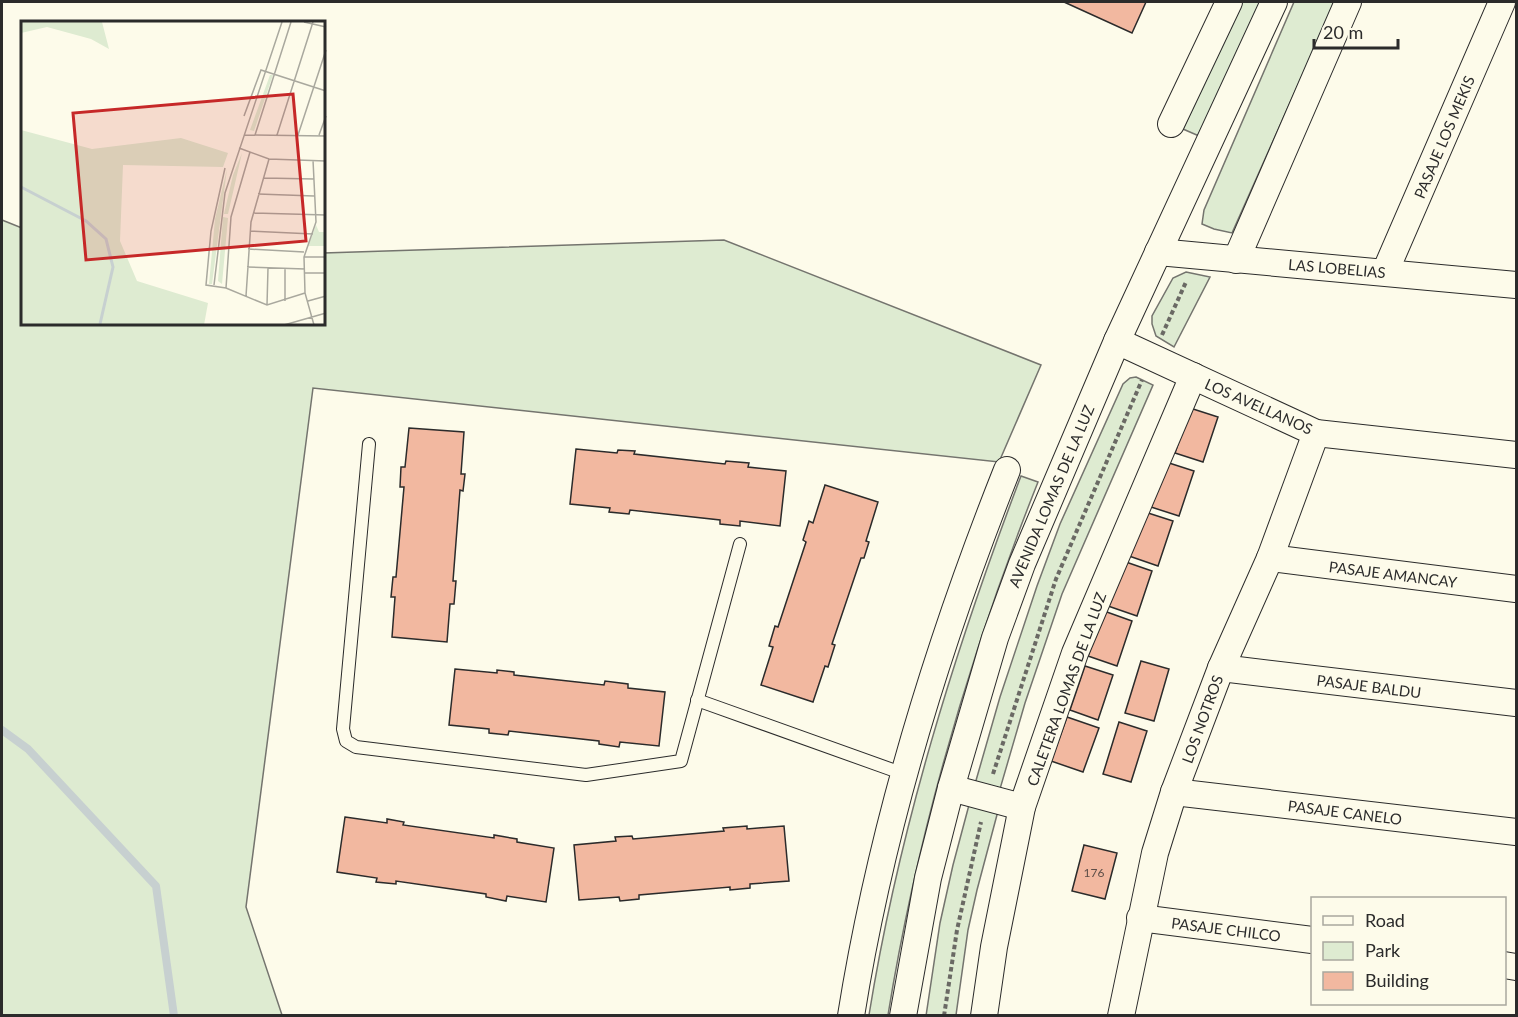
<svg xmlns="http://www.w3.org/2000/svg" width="1518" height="1017" font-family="Lato,sans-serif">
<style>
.green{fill:#deebd1;stroke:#74746e;stroke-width:1.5}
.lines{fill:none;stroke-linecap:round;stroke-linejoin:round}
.stream{stroke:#c7d0d0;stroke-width:8}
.building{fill:#f2b8a0;stroke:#2b2b2b;stroke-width:1.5}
.lane-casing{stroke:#2b2b2b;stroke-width:14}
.street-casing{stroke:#2b2b2b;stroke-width:28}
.path{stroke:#6a6964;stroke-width:4;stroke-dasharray:4.5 3;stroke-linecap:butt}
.lane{stroke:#fdfbea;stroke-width:12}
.street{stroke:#fdfbea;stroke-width:26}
.labels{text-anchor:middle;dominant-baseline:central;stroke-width:4.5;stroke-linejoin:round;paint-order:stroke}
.number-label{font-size:12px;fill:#5d4e48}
.street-label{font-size:15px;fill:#2b2b2b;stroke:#fdfbea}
.inset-river{fill:none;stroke:#c7d0d0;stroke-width:3}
.inset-road{fill:none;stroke:#a9a89e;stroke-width:1.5}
.view{fill:#c62828;fill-opacity:0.15;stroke:#c62828;stroke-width:3}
.inset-edge{fill:none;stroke:#2b2b2b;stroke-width:3}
</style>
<rect width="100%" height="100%" fill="#fdfbea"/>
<g class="green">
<path d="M 1242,2 L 1260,2 L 1199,136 L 1183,129 Z"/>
<path d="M 1294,2 L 1335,2 L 1232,233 L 1214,229 L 1202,224 L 1204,210 Z"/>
<path d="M 2,220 L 22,228 L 22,324 L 324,324 L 324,253 L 724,240 L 1041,365 L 999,462 L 313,388 L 246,907 L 282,1015 L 2,1015 Z"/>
<path d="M 1186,272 L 1210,277 L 1174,347 L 1156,336 L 1152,324 L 1152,316 L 1173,278 Z"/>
<path d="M 1136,377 L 1153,385 L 1062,594 L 1025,703 L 1000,789 L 975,784 L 1000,697 L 1037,586 L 1060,524 L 1123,384 L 1130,378 Z"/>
<path d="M 1021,476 L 1038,482 C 969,656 918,830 888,1015 L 869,1015 C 899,830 954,652 1021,476 Z"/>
<path d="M 969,805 L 998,811 L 977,890 L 968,930 L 956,1015 L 926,1016 L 940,923 L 953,865 Z"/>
</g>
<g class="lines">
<path class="stream" d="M 2,730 L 28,749 L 156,886 L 174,1016"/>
</g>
<g class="building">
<path d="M 1064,2 L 1146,2 L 1132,33 Z"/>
<path d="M 1190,408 L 1218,417 L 1203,462 L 1175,453 Z"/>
<path d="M 409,428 L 464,432 L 461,474 L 465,474 L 463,491 L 460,490 L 453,581 L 456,581 L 454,604 L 450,604 L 447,642 L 392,637 L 395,597 L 391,597 L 393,577 L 396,577 L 404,487 L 400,487 L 401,467 L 405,467 Z"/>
<path d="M 576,449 L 617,453 L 618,450 L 635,451 L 634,454 L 725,464 L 726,461 L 749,463 L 748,467 L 786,471 L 780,526 L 740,521 L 740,526 L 720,524 L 720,520 L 630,510 L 629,514 L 609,512 L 610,508 L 570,504 Z"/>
<path d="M 1166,462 L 1194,471 L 1179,516 L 1151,507 Z"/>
<path d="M 825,485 L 878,502 L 866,541 L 869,542 L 864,558 L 861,558 L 832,644 L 835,645 L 828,667 L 825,666 L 813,702 L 761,685 L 773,647 L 769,646 L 775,626 L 778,627 L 806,542 L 803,540 L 809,521 L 813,523 Z"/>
<path d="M 1145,512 L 1173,521 L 1158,566 L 1129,556 Z"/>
<path d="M 1123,561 L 1152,571 L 1137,616 L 1108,606 Z"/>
<path d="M 1104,611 L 1132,621 L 1117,666 L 1088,656 Z"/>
<path d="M 1141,661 L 1169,669 L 1154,721 L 1125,713 Z"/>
<path d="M 1085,666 L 1113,675 L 1098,720 L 1070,710 Z"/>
<path d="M 455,669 L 497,673 L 497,670 L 514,672 L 514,675 L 604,685 L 605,681 L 628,684 L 628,688 L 665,692 L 659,746 L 620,742 L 619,747 L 599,744 L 599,741 L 509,731 L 508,735 L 489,733 L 489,729 L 449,725 Z"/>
<path d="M 1067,717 L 1099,728 L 1083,772 L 1051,761 Z"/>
<path d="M 1119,722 L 1147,731 L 1131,782 L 1103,774 Z"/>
<path d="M 345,817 L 387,823 L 387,819 L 404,822 L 403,825 L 494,838 L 494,835 L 517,839 L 517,842 L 554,848 L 546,902 L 507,896 L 506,901 L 486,897 L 486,894 L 396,881 L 396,884 L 376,882 L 377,878 L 337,872 Z"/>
<path d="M 747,826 L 747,829 L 784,826 L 789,881 L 750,884 L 750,888 L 730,890 L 730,887 L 639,895 L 639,899 L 620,901 L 619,897 L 579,900 L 574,845 L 616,841 L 615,837 L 632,836 L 633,839 L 724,831 L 723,828 Z"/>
<path d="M 1084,845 L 1117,853 L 1105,899 L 1072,891 Z"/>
</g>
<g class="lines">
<defs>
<g id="lane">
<path d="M 369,444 L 343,729 L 346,741 L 356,747 L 586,775 L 681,761 L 740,544"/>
<path d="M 697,700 L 904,774"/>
</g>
<g id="street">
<path d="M 1171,124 L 1229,2"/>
<path d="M 1158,252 L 1516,285"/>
<path d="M 1236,260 L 1348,2"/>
<path d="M 1385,272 L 1502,2"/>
<path d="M 1117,341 L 1316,433 L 1516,455"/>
<path d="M 1270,558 L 1516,589"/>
<path d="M 1221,668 L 1516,703"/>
<path d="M 951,788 L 1022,807"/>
<path d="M 1174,792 L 1516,832"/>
<path d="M 1140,918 L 1312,940"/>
<path d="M 1504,965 L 1516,967"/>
<path d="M 851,1016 C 881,828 937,646 1007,470"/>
<path d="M 903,1016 L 928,878 L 951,788 L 995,638 L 1022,564 L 1117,341 L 1274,2"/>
<path d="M 984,1016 L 994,947 L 1022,807 L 1075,653 L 1193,376"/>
<path d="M 1121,1016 L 1155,853 L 1174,792 L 1221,668 L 1270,558 L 1316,433"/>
</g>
</defs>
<use href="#lane" class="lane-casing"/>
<use href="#street" class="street-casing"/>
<g class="path">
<path d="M 1162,335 L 1186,282"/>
<path d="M 993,774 L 1056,579 L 1142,380"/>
<path d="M 944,1016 L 957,930 L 981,822"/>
</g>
<use href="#lane" class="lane"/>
<use href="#street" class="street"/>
</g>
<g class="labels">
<g class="number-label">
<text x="1094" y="872">176</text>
</g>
<g class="street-label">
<text transform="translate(1444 137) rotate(-67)">PASAJE LOS MEKIS</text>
<text transform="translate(1337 268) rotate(5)">LAS LOBELIAS</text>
<text transform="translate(1259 406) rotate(24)">LOS AVELLANOS</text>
<text transform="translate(1051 496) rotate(-67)">AVENIDA LOMAS DE LA LUZ</text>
<text transform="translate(1393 574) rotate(7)">PASAJE AMANCAY</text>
<text transform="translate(1369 686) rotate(7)">PASAJE BALDU</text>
<text transform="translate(1066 689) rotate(-70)">CALETERA LOMAS DE LA LUZ</text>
<text transform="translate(1202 719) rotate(-70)">LOS NOTROS</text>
<text transform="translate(1345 812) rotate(7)">PASAJE CANELO</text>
<text transform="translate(1226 929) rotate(7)">PASAJE CHILCO</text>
</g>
</g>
<g transform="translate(21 21)">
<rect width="304" height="304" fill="#fdfbea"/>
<path d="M 0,1 L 81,1 L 88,28 L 70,18 L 26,6 L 0,12 ZM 249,54 L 252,54 L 233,110 L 229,109 ZM 0,109 L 71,128 L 160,117 L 207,132 L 202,146 L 102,144 L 99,220 L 116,260 L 187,282 L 183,304 L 0,304 ZM 221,132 L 207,193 L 203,193 L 212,154 ZM 206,148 L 191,263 L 188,263 L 194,198 ZM 202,196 L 207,197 L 201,263 L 197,260 ZM 295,204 L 298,211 L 304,211 L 304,225 L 287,225 Z" fill="#deebd1"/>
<path class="inset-river" d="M 0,166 L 65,200 L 85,218 L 92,246 L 79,303"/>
<path class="inset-road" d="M 283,1 L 305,6M 223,95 L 240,49 L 305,70M 223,114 L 305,115M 234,114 L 270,1M 256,114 L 292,1M 277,114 L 305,29M 298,114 L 305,95M 218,127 L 248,138 L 305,140M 292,139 L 295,201 L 283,236 L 284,272 L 293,304M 204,147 L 190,210 L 185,264 L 205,267 L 246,284 L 284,272M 243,157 L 293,158M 237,173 L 293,175M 232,192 L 305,194M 229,210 L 292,213M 227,228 L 283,231M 283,236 L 305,236M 226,246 L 284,248M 284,252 L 305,252M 193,264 L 204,172 L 261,1M 205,267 L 210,196 L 229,131M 225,275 L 230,201 L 248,138M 264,280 L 264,247M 287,280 L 305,275M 246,284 L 247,247M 263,304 L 305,292"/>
<path class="view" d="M 272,73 L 285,220 L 65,239 L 52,92 Z"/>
<rect width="304" height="304" class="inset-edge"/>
</g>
<rect width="1518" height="1017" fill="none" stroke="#2b2b2b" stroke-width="6"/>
<rect x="1311" y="897" width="195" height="108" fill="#fdfbea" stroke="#a9a89e" stroke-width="1.5"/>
<rect x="1323" y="916" width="30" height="9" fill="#fdfbea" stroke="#a9a89e" stroke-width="1.5"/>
<text x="1365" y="927" font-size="18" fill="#2b2b2b">Road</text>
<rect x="1323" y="942" width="30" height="18" fill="#deebd1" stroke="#a9a89e" stroke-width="1.5"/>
<text x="1365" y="957" font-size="18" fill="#2b2b2b">Park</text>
<rect x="1323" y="972" width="30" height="18" fill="#f2b8a0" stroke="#a9a89e" stroke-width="1.5"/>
<text x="1365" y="987" font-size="18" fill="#2b2b2b">Building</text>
<path d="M1314 39v9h84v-9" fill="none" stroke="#2b2b2b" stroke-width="3"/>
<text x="1323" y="39" font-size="18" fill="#2b2b2b" stroke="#fdfbea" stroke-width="4.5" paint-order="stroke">20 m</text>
</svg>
